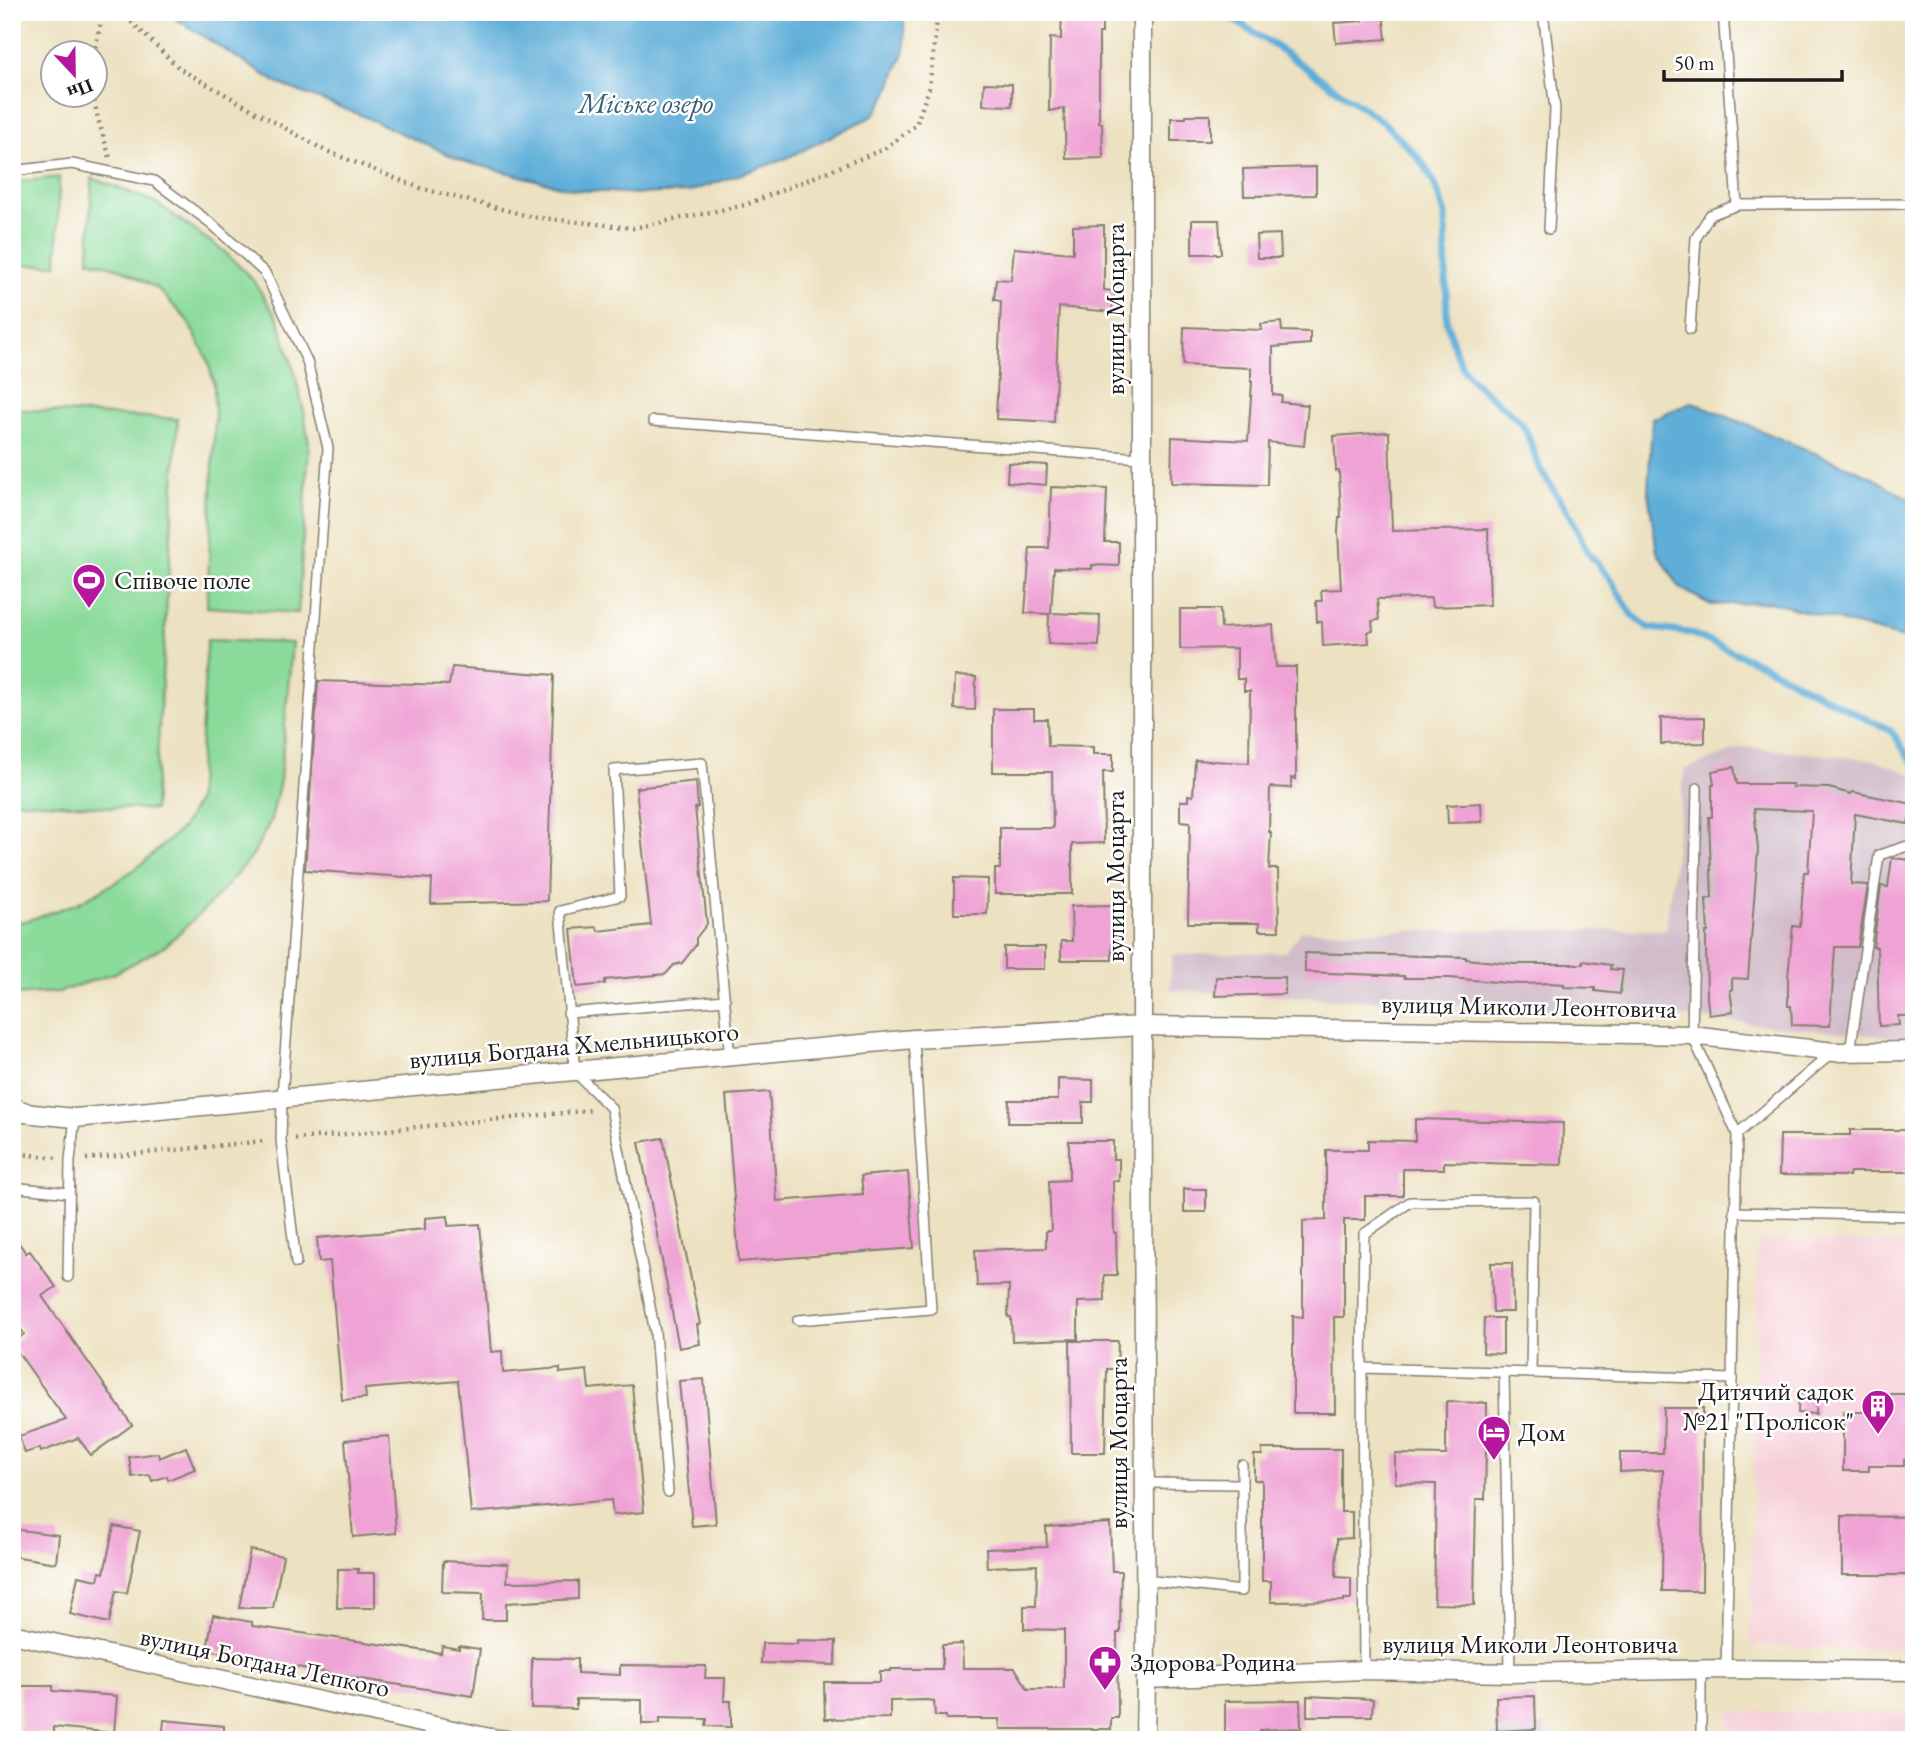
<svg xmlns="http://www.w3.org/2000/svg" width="1926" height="1752" font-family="'EB Garamond',serif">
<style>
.built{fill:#f6cfd7}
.industrial{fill:#d1bdc9}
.green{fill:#8ada9a;stroke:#537b5b;stroke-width:2}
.water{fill:#5eaed8;stroke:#3d657a;stroke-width:2}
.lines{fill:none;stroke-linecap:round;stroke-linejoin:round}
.stream{stroke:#5eaed8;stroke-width:7}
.building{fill:#efa2d4}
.lane-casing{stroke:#847e6e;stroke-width:12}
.street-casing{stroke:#847e6e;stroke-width:21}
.path{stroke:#847e6e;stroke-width:4.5;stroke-dasharray:2 5;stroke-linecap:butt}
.lane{stroke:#fff;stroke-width:9}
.street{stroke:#fff;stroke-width:18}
.labels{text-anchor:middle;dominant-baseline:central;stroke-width:5;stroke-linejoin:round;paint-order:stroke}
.street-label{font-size:26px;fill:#1c1c1c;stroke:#fff}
.poi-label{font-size:26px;fill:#1c1c1c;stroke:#fff;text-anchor:start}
.water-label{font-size:28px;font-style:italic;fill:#3a5e71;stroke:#fff}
</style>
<rect width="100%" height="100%" fill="#fff"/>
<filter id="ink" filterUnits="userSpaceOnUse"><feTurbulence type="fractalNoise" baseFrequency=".0143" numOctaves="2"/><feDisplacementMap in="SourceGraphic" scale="14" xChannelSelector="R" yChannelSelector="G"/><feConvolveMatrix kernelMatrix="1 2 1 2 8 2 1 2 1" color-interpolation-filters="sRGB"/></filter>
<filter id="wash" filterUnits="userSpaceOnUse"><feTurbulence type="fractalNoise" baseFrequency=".00686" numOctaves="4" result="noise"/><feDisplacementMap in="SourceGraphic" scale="28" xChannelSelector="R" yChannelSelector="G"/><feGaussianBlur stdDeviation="1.57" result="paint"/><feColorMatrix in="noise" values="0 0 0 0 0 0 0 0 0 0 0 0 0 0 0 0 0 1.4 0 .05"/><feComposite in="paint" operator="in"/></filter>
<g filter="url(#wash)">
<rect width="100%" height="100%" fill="#ece1c0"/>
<g class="built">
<path d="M 1758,1240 L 1914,1243 L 1914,1649 L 1750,1646 Z"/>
<path d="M 1729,1711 L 1914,1712 L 1914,1740 L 1728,1740 Z"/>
</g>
<g class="industrial">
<path d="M 1744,747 L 1874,760 L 1914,775 L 1914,1039 L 1671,1016 L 1170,990 L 1172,955 L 1286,952 L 1301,931 L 1666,930 L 1685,769 Z"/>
<path d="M 1545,1724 L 1545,1740 L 1490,1740 L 1491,1736 Z"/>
</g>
<g class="green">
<path d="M 59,177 L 57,265 L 12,265 L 12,182 Z"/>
<path d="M 92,178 L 155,202 L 225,252 L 253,280 L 278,319 L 294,370 L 304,412 L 309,445 L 298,613 L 207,607 L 215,417 L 214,384 L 207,358 L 187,320 L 158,289 L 123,270 L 89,260 Z"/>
<path d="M 12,409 L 178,419 L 154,810 L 12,801 Z"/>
<path d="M 207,640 L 292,643 L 280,780 L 271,820 L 252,857 L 208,906 L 165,946 L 115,973 L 59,992 L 12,995 L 12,922 L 26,921 L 78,903 L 116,882 L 143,863 L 182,828 L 197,802 Z"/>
</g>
<g class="water">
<path d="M 165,12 L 905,12 L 904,21 L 905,50 L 887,95 L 873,116 L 785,159 L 689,192 L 638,194 L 575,190 L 462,161 L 363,116 L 277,83 Z"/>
<path d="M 1692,402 L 1868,475 L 1914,502 L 1914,641 L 1770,602 L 1711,605 L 1680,588 L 1657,552 L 1648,492 L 1652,419 Z"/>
</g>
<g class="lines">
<path class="stream" d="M 1222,12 L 1281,50 L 1384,123 L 1416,155 L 1426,168 L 1435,185 L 1445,214 L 1447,323 L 1456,353 L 1465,372 L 1477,385 L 1520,421 L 1527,433 L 1540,469 L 1571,517 L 1588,553 L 1609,577 L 1632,615 L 1649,628 L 1690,633 L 1763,665 L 1872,722 C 1900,730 1896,744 1914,763"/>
</g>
<g id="blocks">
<g class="building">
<path d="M 1062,12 L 1102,12 L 1102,33 L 1099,33 L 1099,123 L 1102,123 L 1103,158 L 1066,159 L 1064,108 L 1049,111 L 1050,38 L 1061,39 Z"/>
<path d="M 1362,12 L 1383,12 L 1386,39 L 1336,43 L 1334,23 L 1363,21 Z"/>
<path d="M 984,83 L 1012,84 L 1012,106 L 983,105 Z"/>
<path d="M 1186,115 L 1210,115 L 1210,141 L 1171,141 L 1171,118 L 1186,118 Z"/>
<path d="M 1316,167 L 1316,195 L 1244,196 L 1243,169 Z"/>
<path d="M 1192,220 L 1219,220 L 1221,254 L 1192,254 Z"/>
<path d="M 1104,225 L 1104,290 L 1115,291 L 1112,312 L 1059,307 L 1054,422 L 996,419 L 1001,301 L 994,300 L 996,279 L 1011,280 L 1014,248 L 1073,253 L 1073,226 Z"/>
<path d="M 1280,234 L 1281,258 L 1257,258 L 1256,235 Z"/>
<path d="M 1281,322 L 1282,331 L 1310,332 L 1310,344 L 1273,347 L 1273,395 L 1282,396 L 1281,402 L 1308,405 L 1304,446 L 1268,442 L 1267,485 L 1171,483 L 1172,437 L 1248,441 L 1252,382 L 1251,382 L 1251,368 L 1183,365 L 1184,327 L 1262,330 L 1261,324 Z"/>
<path d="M 1389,432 L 1392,531 L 1488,529 L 1490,605 L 1432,607 L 1431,598 L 1377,599 L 1379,620 L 1372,621 L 1373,631 L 1368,632 L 1369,643 L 1323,646 L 1322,622 L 1317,622 L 1316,601 L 1322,601 L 1321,590 L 1341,589 L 1338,531 L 1339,518 L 1341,518 L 1339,471 L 1336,471 L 1334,436 Z"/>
<path d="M 1008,463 L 1047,465 L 1046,485 L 1007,482 Z"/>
<path d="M 1051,487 L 1107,489 L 1105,542 L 1119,542 L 1119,566 L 1092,565 L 1092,569 L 1054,568 L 1051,613 L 1100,615 L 1099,646 L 1048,644 L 1049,614 L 1025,613 L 1030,548 L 1049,548 Z"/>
<path d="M 1180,609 L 1220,609 L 1221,628 L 1273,625 L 1276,667 L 1296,667 L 1296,779 L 1291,778 L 1291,788 L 1270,787 L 1269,832 L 1271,832 L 1269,869 L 1278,869 L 1279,931 L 1259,931 L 1259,923 L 1188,923 L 1190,822 L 1180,821 L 1180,801 L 1188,801 L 1188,795 L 1193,796 L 1195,760 L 1249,763 L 1250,691 L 1244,691 L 1244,679 L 1237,679 L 1237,648 L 1180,649 Z"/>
<path d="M 452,667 L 554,675 L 547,901 L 431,904 L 432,879 L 305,870 L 318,681 L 449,685 Z"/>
<path d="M 955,676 L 976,677 L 975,710 L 954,709 Z"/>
<path d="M 993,709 L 1034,709 L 1034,719 L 1047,719 L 1048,746 L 1093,747 L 1093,754 L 1113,754 L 1113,772 L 1103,772 L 1104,843 L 1072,844 L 1072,894 L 995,894 L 995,869 L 1000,869 L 1000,828 L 1053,828 L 1052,772 L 993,772 Z"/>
<path d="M 1705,717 L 1705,743 L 1661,744 L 1661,718 Z"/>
<path d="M 1734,767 L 1737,784 L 1793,784 L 1792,787 L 1829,788 L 1851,794 L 1852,792 L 1913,804 L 1908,824 L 1855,814 L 1851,884 L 1868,885 L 1858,947 L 1835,947 L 1830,1026 L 1792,1025 L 1791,1006 L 1788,1006 L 1788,977 L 1793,926 L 1800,927 L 1804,872 L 1808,872 L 1812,811 L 1754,809 L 1758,849 L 1748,979 L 1732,978 L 1732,990 L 1730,990 L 1733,1012 L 1709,1015 L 1707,998 L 1706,947 L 1706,932 L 1708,932 L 1706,899 L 1712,898 L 1709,817 L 1712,817 L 1712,785 L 1714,785 L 1712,771 Z"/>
<path d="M 696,781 L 698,807 L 695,808 L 707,924 L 696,938 L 696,945 L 682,963 L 674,965 L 666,974 L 605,980 L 605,984 L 577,987 L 571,929 L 597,927 L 598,931 L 651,925 L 636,788 Z"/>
<path d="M 1481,803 L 1482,822 L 1448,823 L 1447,805 Z"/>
<path d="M 1892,858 L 1911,860 L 1908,899 L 1914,899 L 1914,1016 L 1898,1016 L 1899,1025 L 1879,1026 L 1877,947 L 1873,947 L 1881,886 L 1888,887 Z"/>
<path d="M 954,878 L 988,879 L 987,914 L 954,914 Z"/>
<path d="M 1112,905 L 1113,925 L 1120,924 L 1120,944 L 1112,944 L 1112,960 L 1061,960 L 1061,941 L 1072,941 L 1071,906 Z"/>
<rect x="1004" y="947" width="41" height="22"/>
<path d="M 1305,953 L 1466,957 L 1466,959 L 1515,964 L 1583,964 L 1583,961 L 1611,965 L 1610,969 L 1623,970 L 1620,994 L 1595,991 L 1595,988 L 1564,987 L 1564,984 L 1548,983 L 1519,984 L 1450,978 L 1404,978 L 1404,976 L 1305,972 Z"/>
<path d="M 1216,977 L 1285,977 L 1285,994 L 1215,996 Z"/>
<path d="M 1058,1079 L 1093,1080 L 1093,1102 L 1083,1102 L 1083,1123 L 1008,1123 L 1009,1100 L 1058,1100 Z"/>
<path d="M 769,1092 L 777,1201 L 863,1194 L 861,1176 L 908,1172 L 914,1248 L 739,1262 L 726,1095 Z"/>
<path d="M 1415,1119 L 1563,1123 L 1562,1165 L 1444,1162 L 1444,1169 L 1403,1169 L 1403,1196 L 1365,1196 L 1365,1220 L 1344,1220 L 1344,1317 L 1334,1317 L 1335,1413 L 1293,1413 L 1293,1316 L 1303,1317 L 1303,1221 L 1326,1220 L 1326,1150 L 1368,1150 L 1368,1140 L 1415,1141 Z"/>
<path d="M 1850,1130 L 1914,1130 L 1914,1172 L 1850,1172 L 1849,1176 L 1779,1175 L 1780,1135 L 1850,1135 Z"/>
<path d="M 663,1138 L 700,1324 L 697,1325 L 700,1344 L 679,1348 L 639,1142 Z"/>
<path d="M 1069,1141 L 1113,1141 L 1113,1159 L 1119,1159 L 1119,1181 L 1113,1181 L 1114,1233 L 1116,1233 L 1117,1275 L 1104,1275 L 1105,1301 L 1078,1302 L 1078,1339 L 1012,1341 L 1011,1317 L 1008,1317 L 1009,1285 L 977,1286 L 975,1250 L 1046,1248 L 1046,1231 L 1051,1231 L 1049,1181 L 1069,1180 Z"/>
<rect x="1184" y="1189" width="22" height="23"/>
<path d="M 448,1216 L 448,1226 L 480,1224 L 491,1352 L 502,1351 L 503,1373 L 560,1368 L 560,1373 L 587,1370 L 589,1389 L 632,1385 L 644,1512 L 613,1515 L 611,1500 L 471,1513 L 458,1381 L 365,1389 L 366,1398 L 342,1400 L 330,1261 L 319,1262 L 317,1238 L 425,1229 L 425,1218 Z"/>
<path d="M 12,1233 L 26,1253 L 30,1251 L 56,1287 L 42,1296 L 132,1425 L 91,1455 L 78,1438 L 41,1452 L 40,1448 L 25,1453 L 19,1436 L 66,1420 L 12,1344 L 24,1334 L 12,1316 Z"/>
<path d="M 1491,1263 L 1512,1263 L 1513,1312 L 1493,1312 Z"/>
<path d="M 1484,1318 L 1503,1318 L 1503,1354 L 1483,1353 Z"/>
<path d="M 1070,1341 L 1118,1341 L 1117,1369 L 1107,1369 L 1105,1453 L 1071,1453 Z"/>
<path d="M 704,1379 L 716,1524 L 692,1526 L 679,1381 Z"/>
<path d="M 1799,1394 L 1817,1395 L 1816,1414 L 1798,1413 Z"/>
<path d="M 1879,1394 L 1914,1394 L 1914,1460 L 1904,1460 L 1904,1466 L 1869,1466 L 1869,1471 L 1843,1471 L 1843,1412 L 1879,1412 Z"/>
<path d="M 1446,1402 L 1487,1403 L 1485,1499 L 1476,1499 L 1474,1605 L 1434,1604 L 1436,1484 L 1395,1483 L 1395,1454 L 1446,1455 Z"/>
<path d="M 1664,1408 L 1703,1408 L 1702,1591 L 1662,1591 L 1663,1470 L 1620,1472 L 1620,1453 L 1663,1453 Z"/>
<path d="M 389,1436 L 396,1533 L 353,1537 L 345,1440 Z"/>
<path d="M 186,1447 L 195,1469 L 168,1480 L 167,1476 L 152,1481 L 150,1475 L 132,1477 L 129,1457 L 158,1453 L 159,1458 Z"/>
<path d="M 1262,1449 L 1341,1449 L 1341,1512 L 1352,1512 L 1352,1538 L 1337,1539 L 1336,1577 L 1351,1578 L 1351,1599 L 1344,1599 L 1344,1601 L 1271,1602 L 1271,1581 L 1262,1581 L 1262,1480 L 1254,1480 L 1254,1455 L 1262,1455 Z"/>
<path d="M 1842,1516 L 1914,1517 L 1914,1575 L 1842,1575 Z"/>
<path d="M 1110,1523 L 1112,1571 L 1121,1571 L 1120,1633 L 1117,1633 L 1118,1718 L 1111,1718 L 1111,1729 L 1000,1729 L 999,1719 L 946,1719 L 946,1716 L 935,1716 L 934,1701 L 927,1700 L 890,1701 L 890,1718 L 825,1719 L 824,1682 L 880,1682 L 880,1671 L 891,1671 L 891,1669 L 942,1669 L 942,1645 L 962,1644 L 963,1668 L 1015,1668 L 1028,1689 L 1064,1689 L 1064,1630 L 1024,1629 L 1024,1606 L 1036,1606 L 1037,1565 L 987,1567 L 986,1549 L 1047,1547 L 1046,1527 Z"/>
<path d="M 114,1526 L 140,1531 L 127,1593 L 116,1591 L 109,1623 L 70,1614 L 78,1576 L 98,1580 L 100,1572 L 104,1573 Z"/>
<path d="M 12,1529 L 59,1535 L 56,1563 L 12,1556 Z"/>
<path d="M 250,1550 L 283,1556 L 273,1608 L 239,1608 Z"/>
<path d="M 443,1561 L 508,1564 L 507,1582 L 578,1581 L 578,1599 L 506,1603 L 506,1620 L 482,1620 L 483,1593 L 442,1592 Z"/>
<path d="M 338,1569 L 358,1569 L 358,1573 L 375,1573 L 375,1608 L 337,1608 Z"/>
<path d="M 213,1615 L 252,1622 L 252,1626 L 441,1653 L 442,1646 L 459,1649 L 459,1646 L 480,1649 L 473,1696 L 361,1679 L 207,1650 Z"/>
<path d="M 797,1640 L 836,1641 L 835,1665 L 761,1663 L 762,1643 L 797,1644 Z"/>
<path d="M 532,1658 L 577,1659 L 577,1673 L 620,1675 L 620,1665 L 706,1666 L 705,1678 L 725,1678 L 724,1701 L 731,1701 L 731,1727 L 706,1726 L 707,1719 L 660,1718 L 660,1724 L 642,1724 L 642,1700 L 576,1699 L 576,1709 L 531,1708 Z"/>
<path d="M 20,1686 L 53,1686 L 53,1691 L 117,1696 L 114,1733 L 54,1727 L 54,1734 L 20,1734 Z"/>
<path d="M 1307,1696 L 1373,1699 L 1372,1716 L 1307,1716 Z"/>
<path d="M 1535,1696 L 1536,1729 L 1497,1731 L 1496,1697 Z"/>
<path d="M 1300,1700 L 1301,1728 L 1260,1730 L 1260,1734 L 1225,1734 L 1225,1701 Z"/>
<path d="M 164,1720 L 224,1726 L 224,1740 L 162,1740 Z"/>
</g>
</g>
</g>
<g filter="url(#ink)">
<use href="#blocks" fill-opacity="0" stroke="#847e6e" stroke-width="2"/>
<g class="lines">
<defs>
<g id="lane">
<path d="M 1543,12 L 1555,109 L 1549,229"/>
<path d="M 1723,12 L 1737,205 L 1914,204"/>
<path d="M 12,171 L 72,164 L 154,181 L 212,224 L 265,273 L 307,361 L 328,448 L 282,1097 L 281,1140 L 296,1263"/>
<path d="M 1690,329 L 1696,238 L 1710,215 L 1737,205"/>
<path d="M 653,421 L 1141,458"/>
<path d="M 1697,788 L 1692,1035 L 1737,1134 L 1726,1669"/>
<path d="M 568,1013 L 725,1000"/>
<path d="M 1850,1052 L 1879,855 L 1914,844"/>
<path d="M 12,1102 L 28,1108"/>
<path d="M 1737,1134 L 1831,1054"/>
<path d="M 12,1187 L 69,1193"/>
<path d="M 1734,1212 L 1914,1216"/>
<path d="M 68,1277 L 70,1160 L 75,1118"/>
<path d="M 798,1320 L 931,1309 L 914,1039"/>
<path d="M 1362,1368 L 1732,1379"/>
<path d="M 1504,1372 L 1510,1673"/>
<path d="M 1144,1483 L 1242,1484"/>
<path d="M 668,1492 L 655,1332 L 611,1108 L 575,1072 L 560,911 L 620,896 L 614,770 L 702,763 L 730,1058"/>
<path d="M 1145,1580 L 1242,1591 L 1242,1465"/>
<path d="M 1364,1670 L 1362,1368 L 1364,1234 L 1410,1202 L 1534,1201 L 1531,1373"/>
<path d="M 1701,1740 L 1701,1670"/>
</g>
<g id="street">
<path d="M 1142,12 L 1142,1026 L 1146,1679 L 1145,1740"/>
<path d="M 12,1112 L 75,1118 L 914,1039 L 1142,1026 L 1692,1035 L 1834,1052 L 1914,1051"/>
<path d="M 12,1634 L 490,1738 L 507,1740"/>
<path d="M 1146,1679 L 1364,1670 L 1510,1673 L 1726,1669 L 1914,1671"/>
</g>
</defs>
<use href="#lane" class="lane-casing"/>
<use href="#street" class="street-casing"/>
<g class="path">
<path d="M 121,12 L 180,69 L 324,150 L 420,188 L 532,217 L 633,228 L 745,205 L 884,149 L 916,125 L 929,88 L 938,12"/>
<path d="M 94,54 L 103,12"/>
<path d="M 93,94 L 98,119 L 110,158"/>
<path d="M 295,1139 L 593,1110"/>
<path d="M 12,1153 L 57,1158"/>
<path d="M 86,1159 L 265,1141"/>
</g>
<use href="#lane" class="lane"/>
<use href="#street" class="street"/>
</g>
</g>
<defs>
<symbol id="stadium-pin" viewBox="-11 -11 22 30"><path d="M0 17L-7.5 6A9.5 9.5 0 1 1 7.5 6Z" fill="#b5179e" stroke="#fff"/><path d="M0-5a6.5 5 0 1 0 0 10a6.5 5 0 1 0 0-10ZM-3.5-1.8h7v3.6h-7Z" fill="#fff"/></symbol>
<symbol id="building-pin" viewBox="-11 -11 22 30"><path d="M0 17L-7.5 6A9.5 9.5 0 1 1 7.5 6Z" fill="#b5179e" stroke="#fff"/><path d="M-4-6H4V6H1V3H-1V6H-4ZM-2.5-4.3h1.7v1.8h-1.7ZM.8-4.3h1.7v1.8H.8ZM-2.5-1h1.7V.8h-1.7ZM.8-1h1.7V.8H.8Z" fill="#fff"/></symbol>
<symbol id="hotel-pin" viewBox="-11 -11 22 30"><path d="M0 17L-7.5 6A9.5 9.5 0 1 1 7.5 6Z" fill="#b5179e" stroke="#fff"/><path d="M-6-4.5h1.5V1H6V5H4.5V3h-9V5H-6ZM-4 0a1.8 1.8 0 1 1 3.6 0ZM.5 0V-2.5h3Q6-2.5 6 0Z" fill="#fff"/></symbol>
<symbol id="pharmacy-pin" viewBox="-11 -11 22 30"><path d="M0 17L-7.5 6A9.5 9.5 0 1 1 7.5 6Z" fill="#b5179e" stroke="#fff"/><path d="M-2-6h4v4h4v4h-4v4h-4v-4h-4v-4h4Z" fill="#fff"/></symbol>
</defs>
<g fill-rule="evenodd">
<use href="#stadium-pin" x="70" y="561" width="38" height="52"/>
<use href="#building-pin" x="1859" y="1387" width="38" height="52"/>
<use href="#hotel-pin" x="1475" y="1413" width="38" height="52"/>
<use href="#pharmacy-pin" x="1086" y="1643" width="38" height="52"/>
</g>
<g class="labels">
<g class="street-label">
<text transform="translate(1115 309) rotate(-90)">вулиця Моцарта</text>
<text transform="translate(1115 876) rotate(-90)">вулиця Моцарта</text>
<text transform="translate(1529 1006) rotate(1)">вулиця Миколи Леонтовича</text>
<text transform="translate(574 1045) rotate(-5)">вулиця Богдана Хмельницького</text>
<text transform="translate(1118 1443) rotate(-90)">вулиця Моцарта</text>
<text x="1530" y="1644">вулиця Миколи Леонтовича</text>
<text transform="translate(265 1662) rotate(12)">вулиця Богдана Лепкого</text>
</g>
<g class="poi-label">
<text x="114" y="580">Співоче поле</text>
<text x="1854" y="1391" text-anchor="end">Дитячий садок<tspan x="1854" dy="30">№21 "Пролісок"</tspan></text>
<text x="1518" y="1432">Дом</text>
<text x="1130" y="1662">Здорова Родина</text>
</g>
<g class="water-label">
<text x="646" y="103">Міське озеро</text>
</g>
</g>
<rect width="1926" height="1752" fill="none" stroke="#fff" stroke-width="42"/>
<g transform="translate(74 74) rotate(158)"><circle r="33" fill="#ffffff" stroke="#a4a4a4" stroke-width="2"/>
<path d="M0-5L12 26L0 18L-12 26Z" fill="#b5179e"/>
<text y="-10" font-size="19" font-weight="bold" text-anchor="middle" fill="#1c1c1c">Пн</text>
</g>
<path d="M1664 70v10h178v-10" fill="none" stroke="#1c1c1c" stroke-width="3.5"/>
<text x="1674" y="70" font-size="21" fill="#1c1c1c" stroke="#ffffff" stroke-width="5" paint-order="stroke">50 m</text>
</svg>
